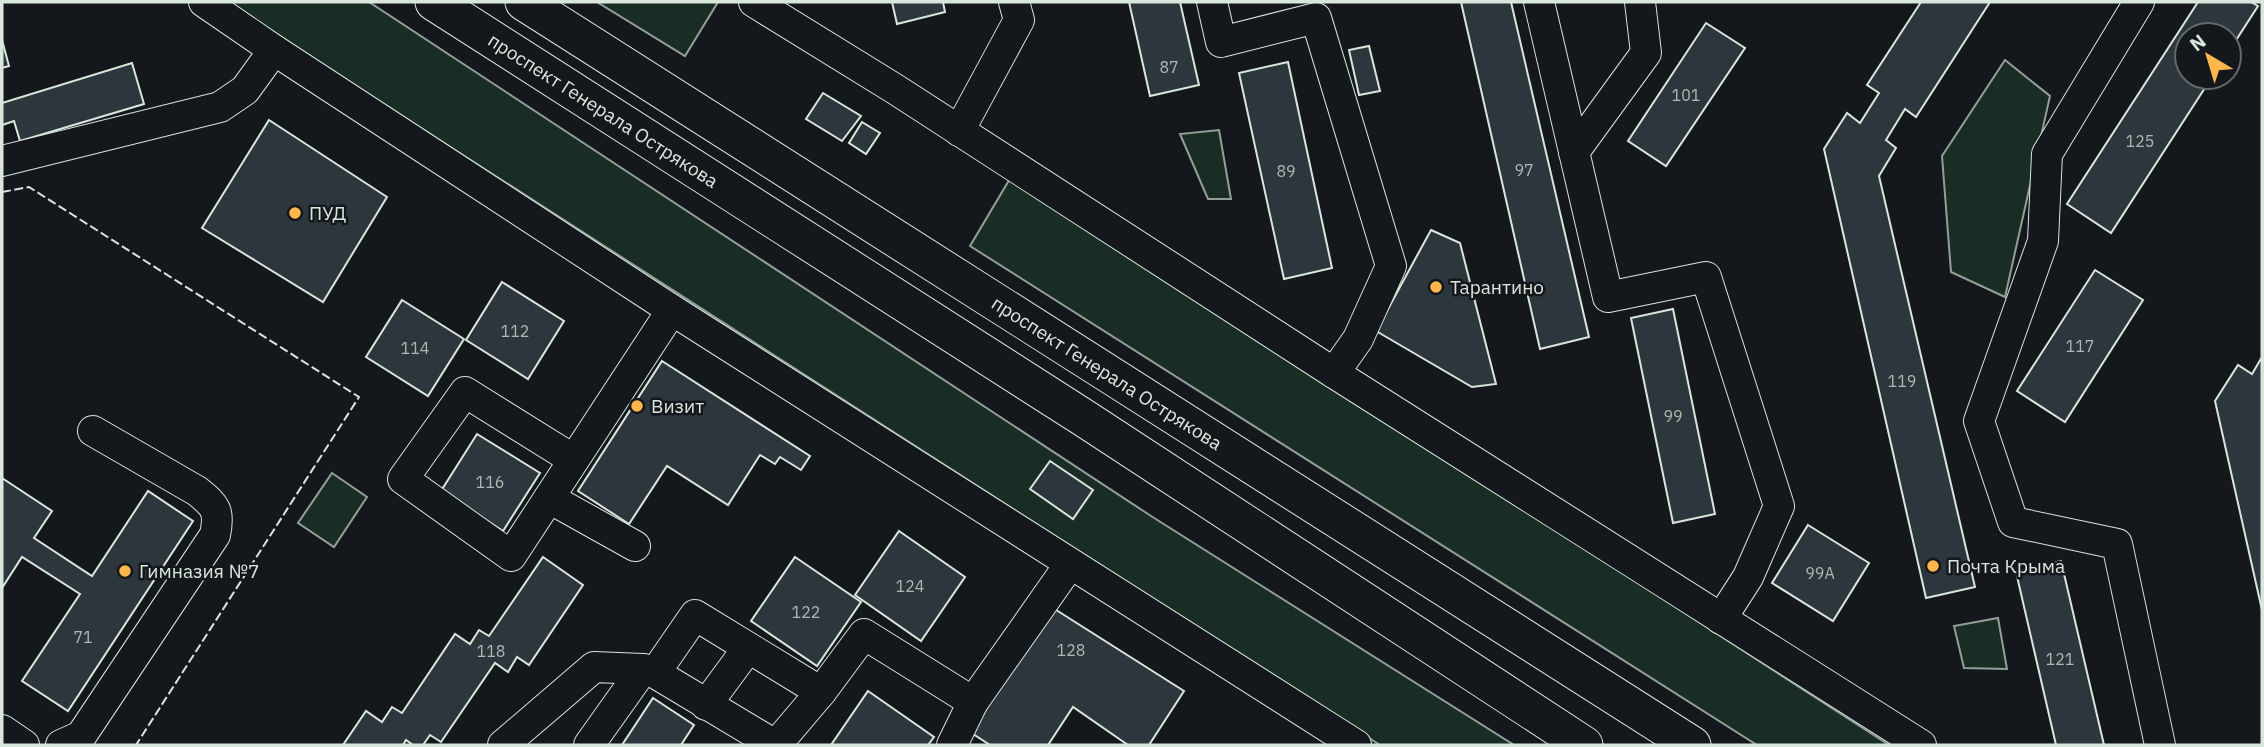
<svg xmlns="http://www.w3.org/2000/svg" width="2264" height="747" font-family="'IBM Plex Sans',sans-serif">
<style>
.green{fill:#1a2d24;stroke:#939e99;stroke-width:2}
.building{fill:#2c363c;stroke:#d8e6dc;stroke-width:2}
.lines{fill:none;stroke-linecap:round;stroke-linejoin:round}
.minor-casing{stroke:#d8e6dc;stroke-width:32}
.major-casing{stroke:#d8e6dc;stroke-width:39}
.minor{stroke:#14181c;stroke-width:30}
.major{stroke:#14181c;stroke-width:37}
.fence{stroke:#d8e6dc;stroke-width:2;stroke-dasharray:9 3.5;stroke-linecap:butt}
.poi-dot{fill:#ffb74d;stroke:#14181c;stroke-width:2.5}
.labels{text-anchor:middle;dominant-baseline:central;stroke-width:5;stroke-linejoin:round;paint-order:stroke}
.number-label{font-size:16px;fill:#adbab4}
.street-label{font-size:19px;fill:#d8e6dc;stroke:#14181c}
.poi-label{font-size:19px;fill:#d8e6dc;stroke:#14181c;text-anchor:start}
</style>
<rect width="100%" height="100%" fill="#14181c"/>
<g class="green">
<path d="M 225,2 L 369,2 L 1151,516 L 1514,745 L 1380,745 Z"/>
<path d="M 597,2 L 718,2 L 685,56 Z"/>
<path d="M 2005,60 L 2050,96 L 2005,297 L 1951,272 L 1942,156 Z"/>
<path d="M 1219,130 L 1231,199 L 1208,199 L 1180,134 Z"/>
<path d="M 1011,177 L 1889,745 L 1757,745 L 970,246 Z"/>
<path d="M 332,473 L 367,497 L 334,547 L 298,523 Z"/>
<path d="M 1998,618 L 2007,669 L 1964,668 L 1954,626 Z"/>
</g>
<g class="building">
<path d="M 892,2 L 943,2 L 945,12 L 897,24 Z"/>
<path d="M 1129,2 L 1180,2 L 1199,85 L 1150,96 Z"/>
<path d="M 1461,2 L 1511,2 L 1589,337 L 1540,349 Z"/>
<path d="M 1921,2 L 1990,2 L 1916,117 L 1905,109 L 1886,140 L 1896,148 L 1879,176 L 1975,587 L 1926,598 L 1824,149 L 1847,113 L 1860,123 L 1879,93 L 1867,85 Z"/>
<path d="M 2198,2 L 2251,2 L 2258,6 L 2229,51 L 2229,35 L 2187,35 L 2187,77 L 2212,77 L 2111,233 L 2067,204 Z"/>
<path d="M 1706,23 L 1745,48 L 1666,166 L 1628,141 Z"/>
<path d="M 2,40 L 9,66 L 2,68 Z"/>
<path d="M 1369,46 L 1380,91 L 1359,95 L 1349,50 Z"/>
<path d="M 1288,62 L 1332,268 L 1284,279 L 1239,73 Z"/>
<path d="M 132,63 L 144,104 L 20,141 L 14,121 L 2,125 L 2,103 Z"/>
<path d="M 823,93 L 861,116 L 842,141 L 806,119 Z"/>
<path d="M 269,120 L 387,197 L 323,302 L 202,228 Z"/>
<path d="M 862,122 L 880,133 L 866,154 L 849,143 Z"/>
<path d="M 1431,230 L 1460,243 L 1496,384 L 1472,387 L 1376,331 Z"/>
<path d="M 2095,270 L 2143,300 L 2065,422 L 2017,391 Z"/>
<path d="M 502,282 L 564,321 L 528,379 L 466,340 Z"/>
<path d="M 402,300 L 464,339 L 428,396 L 366,357 Z"/>
<path d="M 1673,309 L 1715,514 L 1673,523 L 1631,318 Z"/>
<path d="M 2262,357 L 2262,610 L 2215,401 L 2238,365 L 2252,374 Z"/>
<path d="M 662,361 L 810,456 L 801,470 L 780,457 L 775,464 L 760,455 L 728,505 L 667,466 L 629,524 L 578,491 Z"/>
<path d="M 477,434 L 540,473 L 503,531 L 441,491 Z"/>
<path d="M 1050,461 L 1093,490 L 1073,519 L 1030,489 Z"/>
<path d="M 2,478 L 52,511 L 34,538 L 92,576 L 148,491 L 193,521 L 68,711 L 22,681 L 80,594 L 22,557 L 2,588 Z"/>
<path d="M 1808,525 L 1869,563 L 1833,621 L 1772,583 Z"/>
<path d="M 899,531 L 965,577 L 921,641 L 855,595 Z"/>
<path d="M 543,557 L 583,585 L 529,665 L 517,657 L 508,672 L 495,663 L 441,742 L 430,735 L 423,745 L 413,745 L 406,740 L 403,745 L 343,745 L 366,711 L 382,722 L 392,707 L 402,713 L 455,634 L 470,644 L 479,630 L 489,636 Z"/>
<path d="M 795,557 L 861,602 L 817,666 L 751,621 Z"/>
<path d="M 2061,561 L 2104,745 L 2056,745 L 2016,572 Z"/>
<path d="M 1053,608 L 1184,691 L 1149,745 L 1128,745 L 1073,707 L 1048,745 L 990,745 L 970,732 Z"/>
<path d="M 868,691 L 934,737 L 928,745 L 831,745 Z"/>
<path d="M 653,698 L 694,725 L 681,745 L 622,745 Z"/>
</g>
<g class="lines">
<defs>
<g id="minor">
<path d="M 204,2 L 274,50 L 672,310 L 1356,745"/>
<path d="M 754,2 L 895,89 L 1334,373 L 1921,745"/>
<path d="M 1212,2 L 1221,42 L 1316,18 L 1391,266 L 1358,339 L 1334,373"/>
<path d="M 1539,2 L 1608,297 L 1706,277 L 1779,506 L 1748,577 L 1721,619"/>
<path d="M 2139,2 L 2047,154 L 2043,241 L 1979,421 L 2013,522 L 2117,544 L 2160,745"/>
<path d="M 959,131 L 1019,20 L 1014,2"/>
<path d="M 1574,152 L 1646,53 L 1640,2"/>
<path d="M 2,161 L 220,107 L 245,90 L 274,50"/>
<path d="M 574,460 L 465,392 L 403,479 L 511,556 C 565,474 619,392 672,310"/>
<path d="M 549,498 L 635,546"/>
<path d="M 655,673 L 695,615 L 821,692 L 776,745"/>
<path d="M 821,692 L 864,634 L 973,702"/>
<path d="M 706,705 L 748,648"/>
<path d="M 2,730 L 24,745"/>
<path d="M 61,745 L 81,736 L 215,535 C 220,511 216,506 197,491 L 93,431"/>
<path d="M 503,745 L 594,667 L 643,669 L 655,673 L 775,745"/>
<path d="M 589,745 L 643,669"/>
<path d="M 952,745 L 973,702 L 1070,564"/>
</g>
<g id="major">
<path id="s1" d="M 434,2 L 1084,418 L 1584,745"/>
<path id="s2" d="M 524,2 L 1692,745"/>
</g>
</defs>
<use href="#minor" class="minor-casing"/>
<use href="#major" class="major-casing"/>
<use href="#minor" class="minor"/>
<use href="#major" class="major"/>
<path class="fence" d="M 2,192 L 29,187 L 359,397 L 136,745"/>
</g>
<g class="poi-dot">
<circle cx="295" cy="213" r="7"/>
<circle cx="1436" cy="287" r="7"/>
<circle cx="637" cy="406" r="7"/>
<circle cx="1933" cy="566" r="7"/>
<circle cx="125" cy="571" r="7"/>
</g>
<g class="labels">
<g class="number-label">
<text x="1169" y="67">87</text>
<text x="1686" y="95">101</text>
<text x="2140" y="141">125</text>
<text x="1524" y="170">97</text>
<text x="1286" y="171">89</text>
<text x="515" y="331">112</text>
<text x="2080" y="346">117</text>
<text x="415" y="348">114</text>
<text x="1902" y="381">119</text>
<text x="1673" y="416">99</text>
<text x="490" y="482">116</text>
<text x="1820" y="573">99А</text>
<text x="910" y="586">124</text>
<text x="806" y="612">122</text>
<text x="83" y="637">71</text>
<text x="1071" y="650">128</text>
<text x="491" y="651">118</text>
<text x="2060" y="659">121</text>
</g>
<g class="street-label">
<text stroke="none"><textPath href="#s1" startOffset="201">проспект Генерала Острякова</textPath></text>
<text stroke="none"><textPath href="#s2" startOffset="691">проспект Генерала Острякова</textPath></text>
</g>
<g class="poi-label">
<text x="309" y="213">ПУД</text>
<text x="1450" y="287">Тарантино</text>
<text x="651" y="406">Визит</text>
<text x="1947" y="566">Почта Крыма</text>
<text x="139" y="571">Гимназия №7</text>
</g>
</g>
<rect width="2264" height="747" fill="none" stroke="#d8e6dc" stroke-width="7"/>
<g transform="translate(2208 56) rotate(322)"><circle r="33" fill="#14181c" stroke="#626a69" stroke-width="2"/>
<path d="M0-5L12 26L0 18L-12 26Z" fill="#ffb74d"/>
<text y="-10" font-size="19" font-weight="bold" text-anchor="middle" fill="#d8e6dc">N</text>
</g>
</svg>
